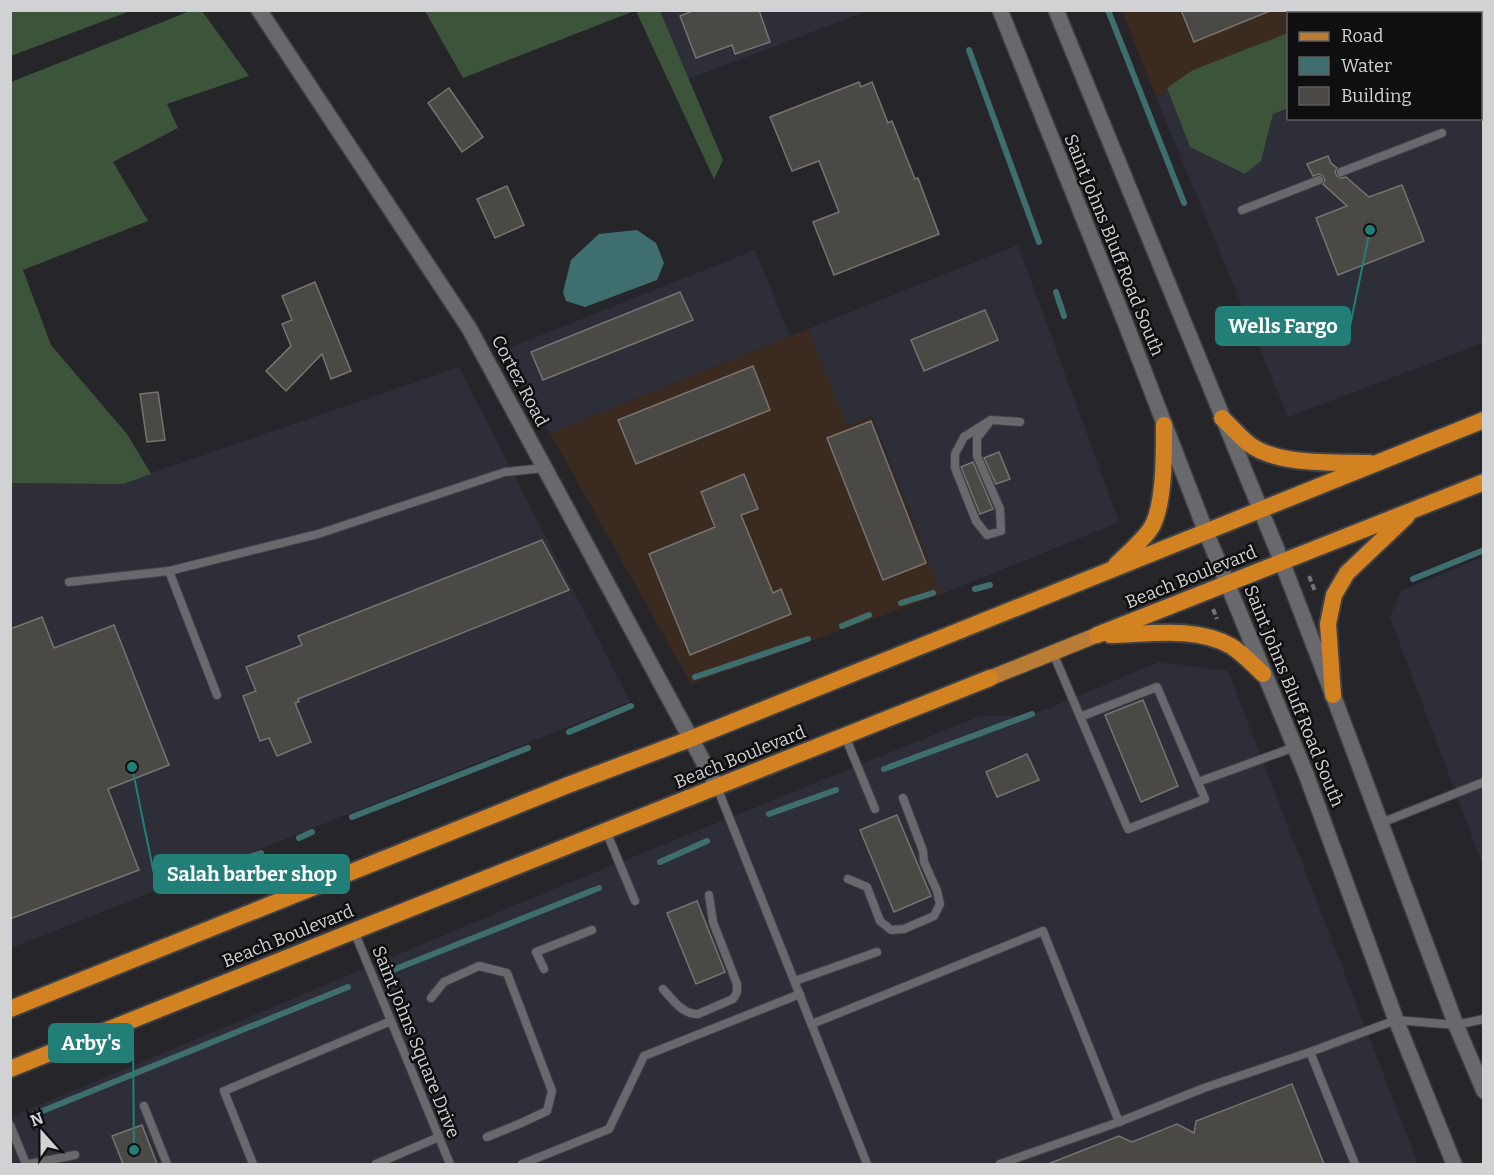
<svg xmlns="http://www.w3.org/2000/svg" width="1494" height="1175" font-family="Bitter,serif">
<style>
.built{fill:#2e2e38}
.industrial{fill:#3a2a20}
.forest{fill:#3b543a}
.water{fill:#3e6e6e}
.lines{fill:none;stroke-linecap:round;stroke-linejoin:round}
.stream{stroke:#3e6e6e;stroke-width:6}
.building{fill:#4b4945;stroke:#777470;stroke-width:1.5}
.service-casing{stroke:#414245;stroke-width:10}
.tertiary-casing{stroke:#414245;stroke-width:18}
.secondary-casing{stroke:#414245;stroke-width:18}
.primary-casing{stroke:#414245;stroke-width:18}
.trunk-casing{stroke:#414245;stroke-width:20}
.path{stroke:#727376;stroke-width:4;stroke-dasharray:6 3;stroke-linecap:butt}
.service{stroke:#68696d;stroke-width:8}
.tertiary{stroke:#68696d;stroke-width:15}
.secondary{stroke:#68696d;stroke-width:15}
.primary{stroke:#b87c35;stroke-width:15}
.trunk{stroke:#d38222;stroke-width:16}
.labels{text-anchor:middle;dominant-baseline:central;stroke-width:5;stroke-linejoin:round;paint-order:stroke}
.street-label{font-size:18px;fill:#d1d2d4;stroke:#0f0f11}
.leader{fill:none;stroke:#227f78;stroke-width:2}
.callout-dot{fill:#227f78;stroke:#0f0f11;stroke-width:2}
.callout{fill:#227f78;stroke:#227f78;stroke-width:2}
.callout-label{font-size:20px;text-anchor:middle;font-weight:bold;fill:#fff}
</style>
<rect width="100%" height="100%" fill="#26262a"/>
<g class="built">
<path d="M 1372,10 L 1483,11 L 1483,343 L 1288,417 L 1156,97 L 1288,44 L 1288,118 L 1480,118 L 1480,14 Z"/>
<path d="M 660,11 L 867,11 L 688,79 Z"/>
<path d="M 1018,245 L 1119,522 L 942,594 L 872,416 L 847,426 L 808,329 Z"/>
<path d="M 755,250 L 790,336 L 550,433 L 504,350 Z"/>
<path d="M 459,367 L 630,702 L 11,948 L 10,379 L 123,483 Z"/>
<path d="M 1483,557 L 1483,866 L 1390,617 L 1401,591 Z"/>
<path d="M 1159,662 L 1228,671 L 1418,1164 L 11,1164 L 11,1117 L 542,894 L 980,716 L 1030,716 Z"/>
</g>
<g class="industrial">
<path d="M 1122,11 L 1372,11 L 1364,14 L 1288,14 L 1288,44 L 1156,97 Z"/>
<path d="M 808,329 L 847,426 L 871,416 L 942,594 L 691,684 L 550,433 Z"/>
</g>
<g class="forest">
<path d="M 11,10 L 130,10 L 130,11 L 11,56 Z"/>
<path d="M 190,11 L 202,11 L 249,76 L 167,104 L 178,128 L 113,162 L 148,221 L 23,270 L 51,345 L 127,434 L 151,474 L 123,484 L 11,483 L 11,82 Z"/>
<path d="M 425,11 L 634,11 L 463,78 Z"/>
<path d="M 636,11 L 660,11 L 723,160 L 714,179 Z"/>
<path d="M 1347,11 L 1483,11 L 1483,70 L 1481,69 L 1480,14 L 1340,13 Z"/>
<path d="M 1288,33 L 1288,108 L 1273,114 L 1261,161 L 1245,174 L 1190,147 L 1167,88 L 1193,70 Z"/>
</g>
<path class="water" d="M 637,230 L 656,243 L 664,263 L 657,280 L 585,307 L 566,301 L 563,292 L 571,260 L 599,234 Z"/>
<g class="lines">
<g class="stream">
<path d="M 1108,10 L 1184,203"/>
<path d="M 969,50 L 1039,242"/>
<path d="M 1056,292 L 1064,316"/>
<path d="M 1413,579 L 1484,550"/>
<path d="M 975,589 L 990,585"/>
<path d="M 901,603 L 933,593"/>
<path d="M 842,626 L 869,615"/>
<path d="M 695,677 L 808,639"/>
<path d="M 569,732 L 631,706"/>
<path d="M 884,769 L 1032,714"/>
<path d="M 769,814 L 836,790"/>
<path d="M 352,817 L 528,748"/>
<path d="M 299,838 L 312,832"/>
<path d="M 660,862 L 707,841"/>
<path d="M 215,868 L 261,853"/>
<path d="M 393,970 L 599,888"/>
<path d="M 35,1114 L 348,987"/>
</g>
</g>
<g class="building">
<path d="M 695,10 L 759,10 L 770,42 L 735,54 L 732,45 L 696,58 L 680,16 Z"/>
<path d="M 1181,10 L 1269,10 L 1270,11 L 1194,42 Z"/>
<path d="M 859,82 L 861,87 L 872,82 L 888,123 L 892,121 L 915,179 L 918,178 L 939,234 L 834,275 L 813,222 L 839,212 L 819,161 L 792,171 L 770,117 Z"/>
<path d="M 449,88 L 483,137 L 462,152 L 428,103 Z"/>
<path d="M 1328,156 L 1331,163 L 1337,168 L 1335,172 L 1337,176 L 1341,178 L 1346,177 L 1369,197 L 1402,185 L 1424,241 L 1338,275 L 1316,218 L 1347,206 L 1323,184 L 1325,180 L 1323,176 L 1319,174 L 1313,176 L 1307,164 Z"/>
<path d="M 507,186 L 524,225 L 495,238 L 477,199 Z"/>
<path d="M 315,282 L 351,371 L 331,379 L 322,354 L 286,391 L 266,371 L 291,346 L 282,324 L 292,320 L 282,296 Z"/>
<path d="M 680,292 L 693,320 L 543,380 L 531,352 Z"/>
<path d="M 985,310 L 998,340 L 924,371 L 911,340 Z"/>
<path d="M 753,366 L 770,410 L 636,464 L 618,420 Z"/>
<path d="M 158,392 L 165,440 L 147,442 L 140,394 Z"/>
<path d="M 871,421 L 926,563 L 883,580 L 827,438 Z"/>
<path d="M 999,452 L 1010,479 L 996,484 L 984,458 Z"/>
<path d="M 973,462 L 993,509 L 980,514 L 961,467 Z"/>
<path d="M 744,474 L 758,509 L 741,515 L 773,593 L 781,589 L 791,614 L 690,655 L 649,554 L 715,527 L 701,492 Z"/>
<path d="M 542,540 L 569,590 L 298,699 L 299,702 L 295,703 L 311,742 L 277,756 L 269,738 L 260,741 L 243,696 L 256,691 L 246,667 L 302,645 L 298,636 Z"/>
<path d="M 42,617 L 54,648 L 114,625 L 169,765 L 108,789 L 139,870 L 10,919 L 10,629 Z"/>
<path d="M 1143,700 L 1178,786 L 1141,802 L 1105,715 Z"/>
<path d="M 1027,754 L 1039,780 L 997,797 L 986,772 Z"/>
<path d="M 897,815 L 931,896 L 894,912 L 860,830 Z"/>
<path d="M 697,901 L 725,972 L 696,984 L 667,913 Z"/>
<path d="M 1292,1084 L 1324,1164 L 1048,1164 L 1119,1136 L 1132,1142 L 1177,1124 L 1194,1133 L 1196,1121 Z"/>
<path d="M 142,1125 L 157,1164 L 123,1164 L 112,1136 Z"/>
</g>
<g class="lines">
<defs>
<g id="service">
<path d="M 1341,172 L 1442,133"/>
<path d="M 1242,210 L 1319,180"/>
<path d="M 991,420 L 977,438 L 977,456 L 1000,509 L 1001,531 L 987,535 L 976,521 L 955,468 L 955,454 L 964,437 L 991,420 L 1020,422"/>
<path d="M 69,582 L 169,571"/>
<path d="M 1053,653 L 1128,829 L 1205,799 L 1157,687 L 1080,717"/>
<path d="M 217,695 L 169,571 L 318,534 L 505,472 L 544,468"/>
<path d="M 845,736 L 875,809"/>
<path d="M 1198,782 L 1295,747"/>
<path d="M 717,787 L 867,1164"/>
<path d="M 1381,823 L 1484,782"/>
<path d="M 606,831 L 635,901"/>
<path d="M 848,879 L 867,887 L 880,921 L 891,930 L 904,929 L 934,916 L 940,904 L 937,891 L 924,862 L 923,851 L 903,798"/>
<path d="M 354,931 L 450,1164"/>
<path d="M 544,969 L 536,952 L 592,930"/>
<path d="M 795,981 L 877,952"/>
<path d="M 663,989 C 672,999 683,1015 698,1014 L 733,999 L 737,992 L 737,984 L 713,922 L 709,895"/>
<path d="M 431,998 L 444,982 L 479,966 L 507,973 L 552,1091 L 547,1111 L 519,1124 L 487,1137"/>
<path d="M 812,1024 L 1043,931 L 1119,1122"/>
<path d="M 1310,1052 L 1355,1164"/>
<path d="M 144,1106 L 167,1164"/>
<path d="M 10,1125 L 26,1164"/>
<path d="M 29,1164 L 75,1155"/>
<path d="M 253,1164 L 224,1091 L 391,1021"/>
<path d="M 376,1164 L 439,1137"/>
<path d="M 522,1164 L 609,1129 L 644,1056 L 800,994"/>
<path d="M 1000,1164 L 1119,1122 L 1204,1088 L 1310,1052 L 1396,1020 L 1456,1025 L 1484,1019"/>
</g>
<path id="tertiary" d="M 259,10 L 469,328 L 717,787"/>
<g id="secondary">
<path d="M 1000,10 L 1125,322 L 1206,532 L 1306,774 L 1396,1020 L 1454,1164"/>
<path d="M 1056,10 L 1282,562 L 1333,695 L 1456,1025 L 1484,1091"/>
</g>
<path id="primary" d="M 990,678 L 1097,635"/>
<g id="trunk">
<path d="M 1222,418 C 1231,426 1239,436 1249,444 C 1278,466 1335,462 1370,463"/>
<path d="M 1116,565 C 1127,554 1140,543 1149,531 C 1165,511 1164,452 1164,425"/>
<path d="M 1097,635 L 1484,482"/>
<path d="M 1110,635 C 1149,634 1196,626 1231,646 C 1243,654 1253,664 1263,674"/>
<path d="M 1333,695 L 1328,624 L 1334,595 L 1347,573 L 1407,516"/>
<path d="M 10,1009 L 568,785 L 690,739 L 1484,420"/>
<path d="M 10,1069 L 354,931 L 990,678"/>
</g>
</defs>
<use href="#service" class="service-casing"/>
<use href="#tertiary" class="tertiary-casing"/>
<use href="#secondary" class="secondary-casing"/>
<use href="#primary" class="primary-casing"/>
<use href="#trunk" class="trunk-casing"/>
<g class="path">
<path d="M 1309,576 L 1315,591"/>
<path d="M 1213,609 L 1217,619"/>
</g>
<use href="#service" class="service"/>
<use href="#tertiary" class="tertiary"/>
<use href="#secondary" class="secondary"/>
<use href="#primary" class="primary"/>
<use href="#trunk" class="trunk"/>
</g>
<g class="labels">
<g class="street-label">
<text transform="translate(1114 245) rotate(68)">Saint Johns Bluff Road South</text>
<text transform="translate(520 381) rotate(62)">Cortez Road</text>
<text transform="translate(1191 577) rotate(-22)">Beach Boulevard</text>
<text transform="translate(1294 696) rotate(68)">Saint Johns Bluff Road South</text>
<text transform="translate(740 757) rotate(-22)">Beach Boulevard</text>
<text transform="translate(288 936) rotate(-22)">Beach Boulevard</text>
<text transform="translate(416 1042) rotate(68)">Saint Johns Square Drive</text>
</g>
</g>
<path class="leader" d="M1370 230L1350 326M132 767L154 874M134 1150L133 1043"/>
<g class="callout-dot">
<circle cx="1370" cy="230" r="6"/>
<circle cx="132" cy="767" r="6"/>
<circle cx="134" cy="1150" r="6"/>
</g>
<g class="callout">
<rect x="1216" y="307" width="134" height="38" rx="6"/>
<rect x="154" y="855" width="195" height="38" rx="6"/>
<rect x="49" y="1024" width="84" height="38" rx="6"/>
</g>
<g class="callout-label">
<text x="1283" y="333">Wells Fargo</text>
<text x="252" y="881">Salah barber shop</text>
<text x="91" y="1050">Arby's</text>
</g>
<rect width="1494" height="1175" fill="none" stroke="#d1d2d4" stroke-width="24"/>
<rect x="1287" y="12" width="195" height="108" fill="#0f0f11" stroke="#5d5d5f" stroke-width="1.5"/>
<rect x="1299" y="32" width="30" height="9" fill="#b87c35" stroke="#5d5d5f" stroke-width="1.5"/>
<text x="1341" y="42" font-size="18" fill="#d1d2d4">Road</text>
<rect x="1299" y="57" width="30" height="18" fill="#3e6e6e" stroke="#5d5d5f" stroke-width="1.5"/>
<text x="1341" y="72" font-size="18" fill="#d1d2d4">Water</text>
<rect x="1299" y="87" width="30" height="18" fill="#4b4945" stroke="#5d5d5f" stroke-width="1.5"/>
<text x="1341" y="102" font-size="18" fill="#d1d2d4">Building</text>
<g transform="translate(42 1133) rotate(339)" stroke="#0f0f11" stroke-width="4.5" paint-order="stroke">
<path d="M0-4.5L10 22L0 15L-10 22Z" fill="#d1d2d4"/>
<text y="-9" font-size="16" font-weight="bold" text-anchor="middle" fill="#d1d2d4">N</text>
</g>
</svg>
